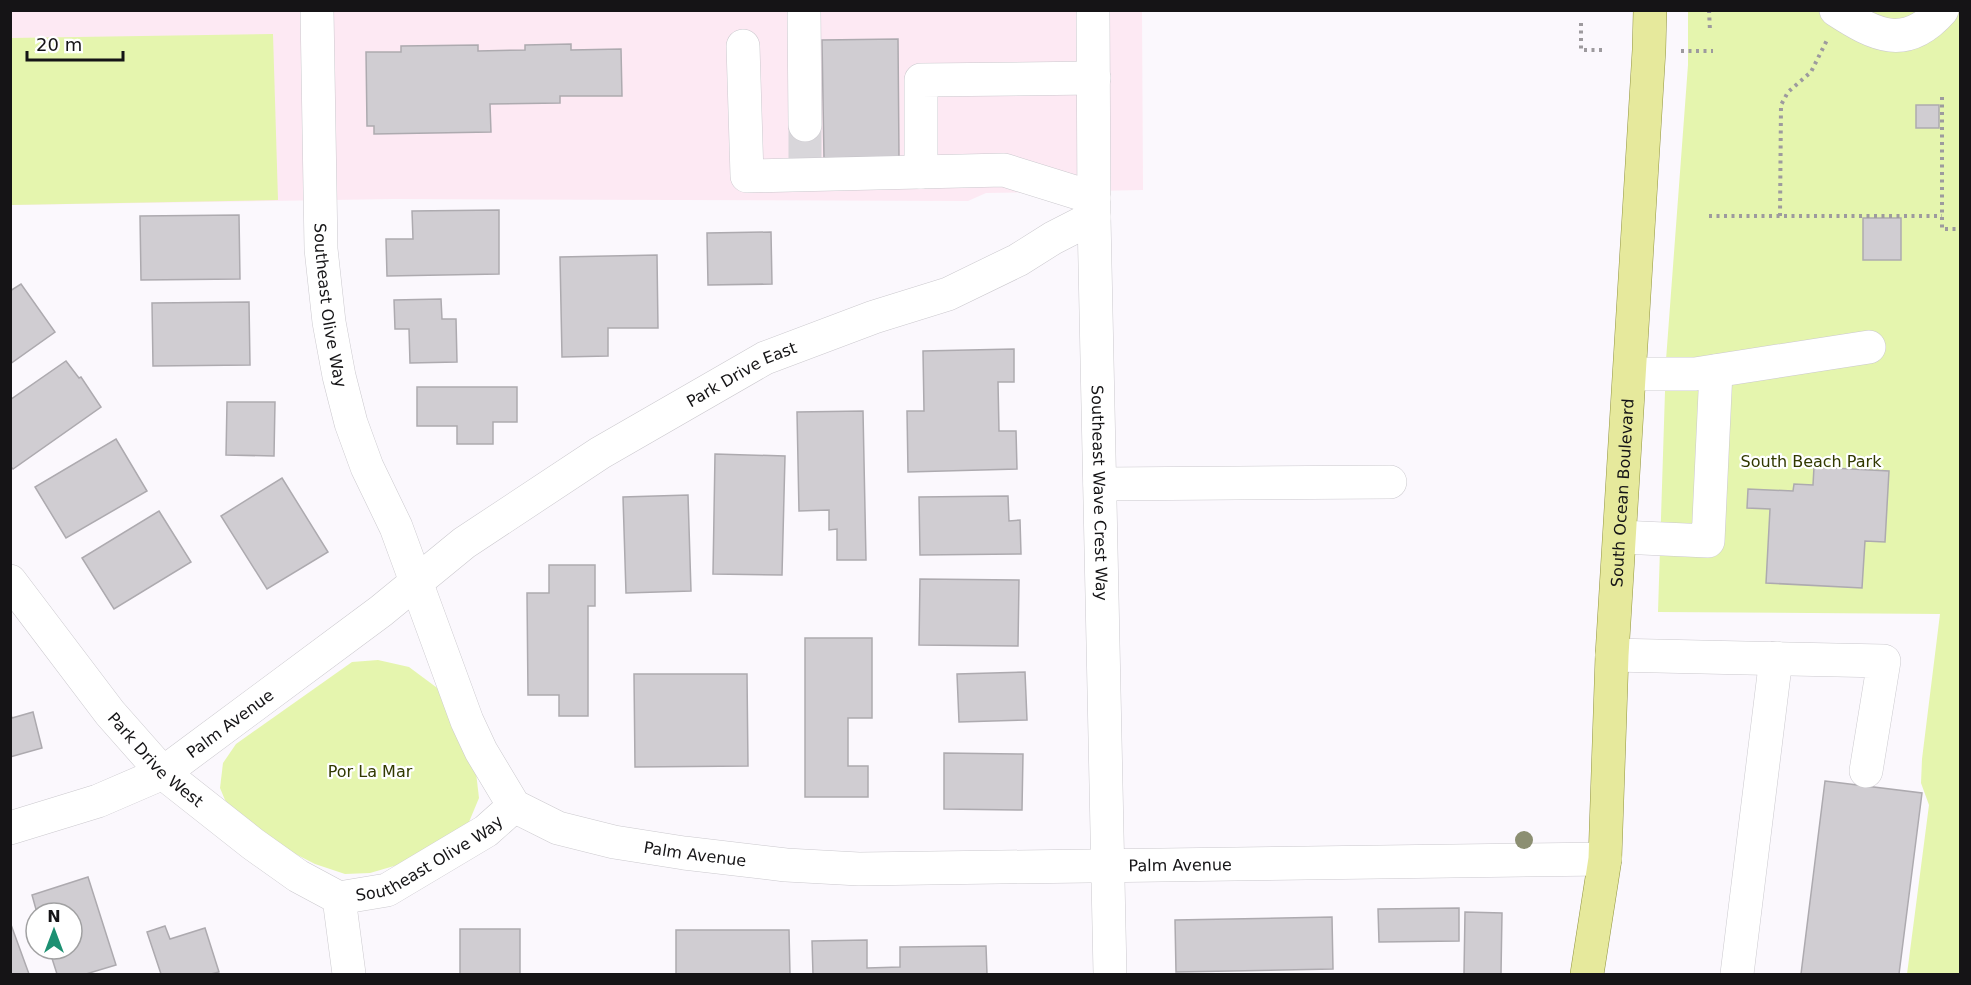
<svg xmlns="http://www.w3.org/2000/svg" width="1971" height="985" font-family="'DejaVu Sans',sans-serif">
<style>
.commercial{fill:#fde9f3}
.green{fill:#e5f5ae}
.building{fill:#d0cdd2;stroke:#adaaaf;stroke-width:1.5}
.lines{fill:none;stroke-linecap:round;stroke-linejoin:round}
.minor-tunnel{stroke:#d8d6da;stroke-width:33;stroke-dasharray:33 16;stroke-linecap:butt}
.minor-casing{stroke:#cbc9ce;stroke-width:34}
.major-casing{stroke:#929542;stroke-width:34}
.path{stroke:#9d9a9e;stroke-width:4;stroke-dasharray:3 4.5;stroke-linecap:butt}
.minor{stroke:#fff;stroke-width:33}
.major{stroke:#e6e99c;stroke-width:33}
.tree{fill:#8c8f72}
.labels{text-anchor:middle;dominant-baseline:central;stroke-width:4.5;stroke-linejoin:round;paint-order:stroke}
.street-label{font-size:16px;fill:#151416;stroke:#fff}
.park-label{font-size:16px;fill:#313900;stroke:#fff}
</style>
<rect width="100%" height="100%" fill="#fbf8fd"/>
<path class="commercial" d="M 10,11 L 1142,11 L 1143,190 L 986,193 L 968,201 L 393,199 L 11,205 Z"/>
<g class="green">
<path d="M 1688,11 L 1960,11 L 1960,974 L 1907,974 L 1929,805 L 1921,783 L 1922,759 L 1940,614 L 1658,612 L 1666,360 L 1688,65 Z"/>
<path d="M 273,34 L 278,200 L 11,205 L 11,38 Z"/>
<path d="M 378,660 L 409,667 L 444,693 L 475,764 L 479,798 L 469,822 L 418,859 L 370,873 L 345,874 L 315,864 L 274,843 L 239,817 L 225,800 L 220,788 L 223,763 L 236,744 L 352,662 Z"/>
</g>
<g class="building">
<path d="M 898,39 L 899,157 L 824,158 L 822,40 Z"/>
<path d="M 571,44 L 571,50 L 621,49 L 622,96 L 560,96 L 560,103 L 490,104 L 491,132 L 374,134 L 374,126 L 367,126 L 366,52 L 401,52 L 401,46 L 478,45 L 478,51 L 525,50 L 525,45 Z"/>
<rect x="1916" y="105" width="23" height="23"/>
<path d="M 499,210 L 499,274 L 387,276 L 386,239 L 413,239 L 412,211 Z"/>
<path d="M 239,215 L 240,279 L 141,280 L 140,216 Z"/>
<rect x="1863" y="218" width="38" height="42"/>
<path d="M 771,232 L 772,284 L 708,285 L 707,233 Z"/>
<path d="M 657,255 L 658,328 L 608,328 L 608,356 L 562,357 L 560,257 Z"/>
<path d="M 21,284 L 55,332 L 10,364 L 10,291 Z"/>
<path d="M 441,299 L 442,319 L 456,319 L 457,362 L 410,363 L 409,329 L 395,329 L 394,300 Z"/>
<path d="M 249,302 L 250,365 L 153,366 L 152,303 Z"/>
<path d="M 1014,349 L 1014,382 L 998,382 L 999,431 L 1016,431 L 1017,469 L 908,472 L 907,411 L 924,411 L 923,351 Z"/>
<path d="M 66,361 L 79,378 L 81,377 L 101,407 L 13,469 L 10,466 L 10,400 Z"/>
<path d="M 417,387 L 517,387 L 517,422 L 493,422 L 493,444 L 457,444 L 457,426 L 417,426 Z"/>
<path d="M 227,402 L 275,402 L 274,456 L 226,455 Z"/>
<path d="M 863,411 L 866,560 L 837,560 L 837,529 L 829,530 L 829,510 L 799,511 L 797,412 Z"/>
<path d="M 116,439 L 147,491 L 66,538 L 35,487 Z"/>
<path d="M 715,454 L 785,456 L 782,575 L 713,574 Z"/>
<path d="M 1814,467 L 1889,471 L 1885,542 L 1865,541 L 1862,588 L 1766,583 L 1770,509 L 1747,508 L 1748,489 L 1793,491 L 1794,484 L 1813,485 Z"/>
<path d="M 282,478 L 328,552 L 267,589 L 221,516 Z"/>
<path d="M 688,495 L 691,591 L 626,593 L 623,497 Z"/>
<path d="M 1008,496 L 1009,521 L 1020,520 L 1021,554 L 920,555 L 919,497 Z"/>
<path d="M 159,511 L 191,562 L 114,609 L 82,558 Z"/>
<path d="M 549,565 L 595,565 L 595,606 L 588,606 L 588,716 L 559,716 L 559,695 L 528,695 L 527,593 L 549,593 Z"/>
<path d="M 920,579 L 1019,580 L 1018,646 L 919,645 Z"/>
<path d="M 805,638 L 872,638 L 872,718 L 848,718 L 848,766 L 868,766 L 868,797 L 805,797 Z"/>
<path d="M 1025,672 L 1027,720 L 959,722 L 957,674 Z"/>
<path d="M 634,674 L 747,674 L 748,766 L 635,767 Z"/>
<path d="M 10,712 L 12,718 L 33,712 L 42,748 L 10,757 Z"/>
<path d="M 944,753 L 1023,754 L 1022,810 L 944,809 Z"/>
<path d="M 1825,781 L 1922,793 L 1899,974 L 1801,974 Z"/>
<path d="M 88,877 L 116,965 L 86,974 L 57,974 L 49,949 L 72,949 L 72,913 L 37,913 L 32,895 Z"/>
<path d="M 1459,908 L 1459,941 L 1379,942 L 1378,909 Z"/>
<path d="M 1465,912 L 1502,913 L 1501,974 L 1464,974 Z"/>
<path d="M 1332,917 L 1333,969 L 1176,972 L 1175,920 Z"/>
<path d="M 10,922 L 29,974 L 10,974 Z"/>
<path d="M 165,926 L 170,939 L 205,928 L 219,972 L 211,974 L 161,974 L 147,932 Z"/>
<rect x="460" y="929" width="60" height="45"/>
<path d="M 676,930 L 789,930 L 790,974 L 676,974 Z"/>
<path d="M 867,940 L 867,968 L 900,967 L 900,947 L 986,946 L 987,974 L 813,974 L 812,941 Z"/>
</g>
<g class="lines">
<path class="minor-tunnel" d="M 805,125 L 805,164"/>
<defs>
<g id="minor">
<path id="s1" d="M 317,10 L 321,249 L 329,322 L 339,376 L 351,423 L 367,467 L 396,527 L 467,721 L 481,751 L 514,806 L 558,828 L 614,842 L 684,853 L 786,865 L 859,869 L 1605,859"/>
<path d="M 804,10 L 805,125"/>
<path id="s2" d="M 1093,10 L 1094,217 L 1110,974"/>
<path d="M 1836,10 C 1876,36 1906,51 1942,10"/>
<path d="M 743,46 L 747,176 L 1004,170 L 1094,198"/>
<path d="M 921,172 L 921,80 L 1094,78"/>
<path d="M 1630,374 L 1695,374 L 1869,347"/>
<path d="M 1100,484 L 1390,482"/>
<path d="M 1620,537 L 1708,541 L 1716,371"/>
<path id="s3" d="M 10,581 L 110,713 L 163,773 L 253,844 L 298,876 L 339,898"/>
<path d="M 1612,655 L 1884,661 L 1866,771"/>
<path id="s4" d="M 10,828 L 98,801 L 163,773 L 381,611 L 464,543 L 600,453 L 765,358 L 874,317 L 948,294 L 1018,260 L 1053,238 L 1094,217"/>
<path id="s5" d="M 339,898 L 387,890 L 486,831 L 514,806"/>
<path d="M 339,898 L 349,974"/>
<path d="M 1737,974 L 1776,658"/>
</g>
<g id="major">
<path id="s6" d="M 1587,974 L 1605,859 L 1612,655 L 1649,50 L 1650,10"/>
</g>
</defs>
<use href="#minor" class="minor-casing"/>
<use href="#major" class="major-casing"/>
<g class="path">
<path d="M 1709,10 L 1710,31"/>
<path d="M 1581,23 L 1581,50 L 1603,50"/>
<path d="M 1681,51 L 1713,51"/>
<path d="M 1942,97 L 1942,229 L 1960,229"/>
<path d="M 1709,216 L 1942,216"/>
<path d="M 1780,216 L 1781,105 L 1788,92 L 1811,72 L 1827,40"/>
</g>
<use href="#minor" class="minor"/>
<use href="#major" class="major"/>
</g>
<circle class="tree" cx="1524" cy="840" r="9"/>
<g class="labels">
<g class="street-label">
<text stroke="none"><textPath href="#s1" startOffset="296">Southeast Olive Way</textPath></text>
<text stroke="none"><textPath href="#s4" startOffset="867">Park Drive East</textPath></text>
<text stroke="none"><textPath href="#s2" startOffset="483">Southeast Wave Crest Way</textPath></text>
<text stroke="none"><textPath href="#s6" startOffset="483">South Ocean Boulevard</textPath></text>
<text stroke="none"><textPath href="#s4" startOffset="246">Palm Avenue</textPath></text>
<text stroke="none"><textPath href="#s3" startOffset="231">Park Drive West</textPath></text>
<text stroke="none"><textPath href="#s1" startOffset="1022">Palm Avenue</textPath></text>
<text stroke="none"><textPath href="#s5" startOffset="100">Southeast Olive Way</textPath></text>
<text stroke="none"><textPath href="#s1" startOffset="1508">Palm Avenue</textPath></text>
</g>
<g class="park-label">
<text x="1811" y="461">South Beach Park</text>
<text x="370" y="771">Por La Mar</text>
</g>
</g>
<rect width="1971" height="985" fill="none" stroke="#151416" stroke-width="24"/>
<g transform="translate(54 931)"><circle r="28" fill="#ffffff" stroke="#a1a1a2" stroke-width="1.5"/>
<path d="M0-4.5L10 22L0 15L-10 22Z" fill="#1d9072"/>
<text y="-9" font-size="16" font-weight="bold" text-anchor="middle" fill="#151416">N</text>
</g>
<path d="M27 51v9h96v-9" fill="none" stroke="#151416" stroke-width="3"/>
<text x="36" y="51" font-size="18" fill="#151416" stroke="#ffffff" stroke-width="4.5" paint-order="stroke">20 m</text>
</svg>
